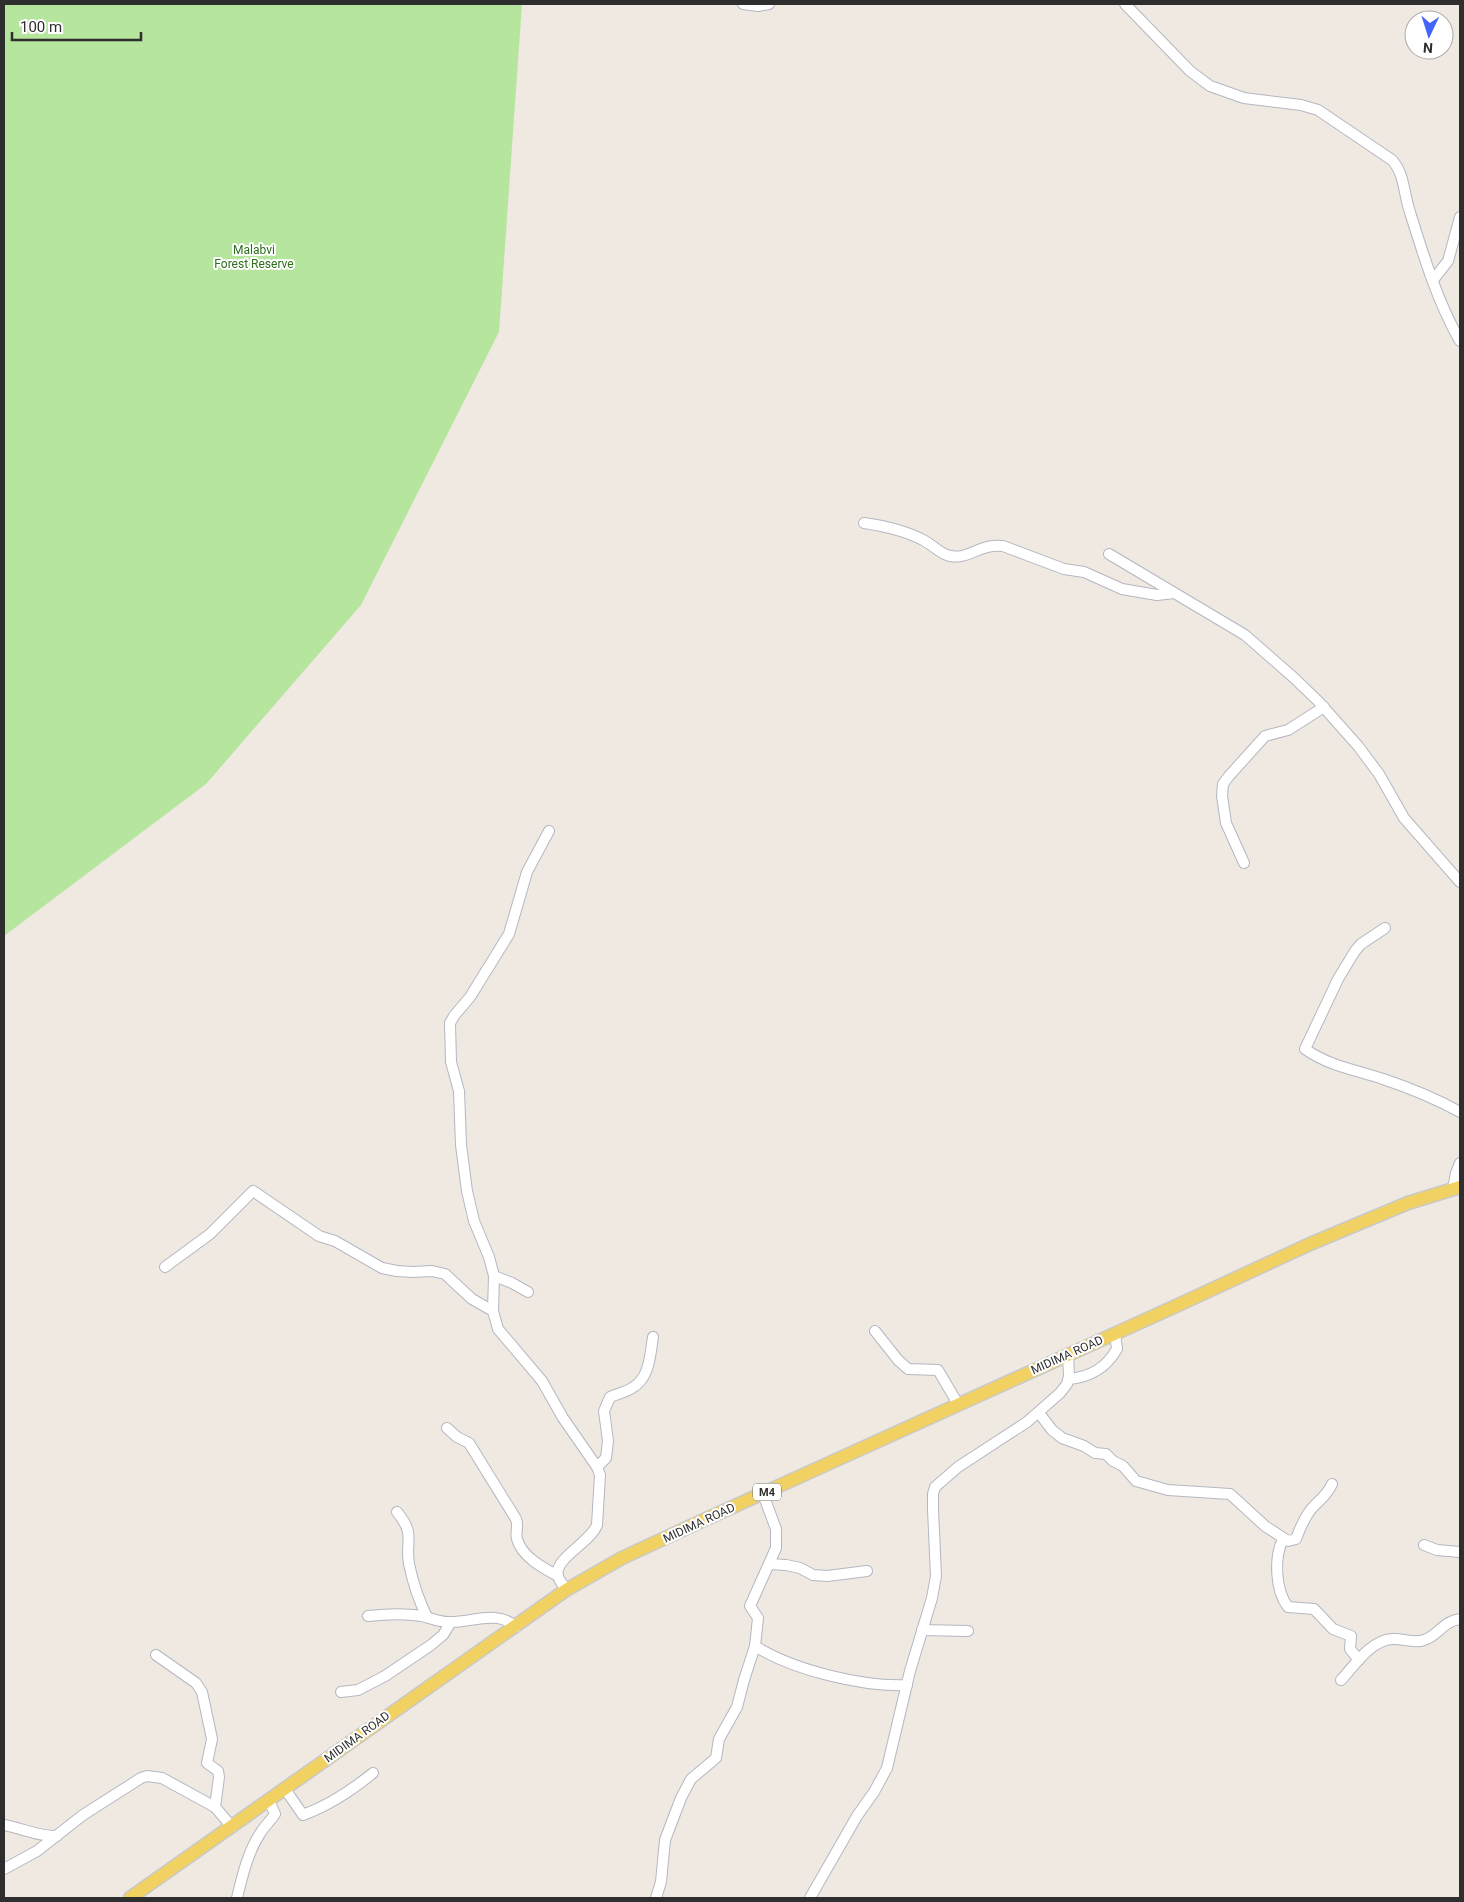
<svg xmlns="http://www.w3.org/2000/svg" width="1464" height="1902" font-family="Roboto,sans-serif">
<style>
.green{fill:#b6e59e}
.lines{fill:none;stroke-linecap:round;stroke-linejoin:round}
.minor-casing{stroke:#b4b7c1;stroke-width:12}
.major-casing{stroke:#c9c9c9;stroke-width:15}
.minor{stroke:#fff;stroke-width:10}
.major{stroke:#f2d163;stroke-width:12}
.labels{text-anchor:middle;dominant-baseline:central;stroke-width:4;stroke-linejoin:round;paint-order:stroke}
.shield{fill:#fff;stroke:#6d6d6d;stroke-width:1}
.shield-label{font-size:11px;font-weight:bold;fill:#2e2e2e}
.park-label{font-size:12px;fill:#2c6e1b;stroke:#fff}
.street-label{font-size:12px;fill:#2e2e2e;stroke:#fff}
</style>
<rect width="100%" height="100%" fill="#efe9e1"/>
<path class="green" d="M 4,4 L 522,4 L 499,332 L 361,605 L 206,784 L 4,936 Z"/>
<g class="lines">
<defs>
<g id="minor">
<path d="M 743,4 L 758,6 L 769,4"/>
<path d="M 1125,4 L 1190,71 L 1210,86 L 1244,98 L 1301,105 L 1318,110 L 1392,160 C 1404,173 1404,193 1409,209 C 1423,254 1437,301 1460,341"/>
<path d="M 1433,280 L 1448,261 L 1460,217"/>
<path d="M 864,523 C 885,526 904,530 923,540 C 933,545 940,554 950,556 C 968,560 981,543 1003,546 L 1064,569 L 1084,572 L 1122,589 L 1157,595 L 1174,593"/>
<path d="M 1109,554 L 1245,635 L 1293,677 L 1318,701 L 1358,746 L 1379,774 L 1404,818 L 1460,882"/>
<path d="M 549,831 L 527,872 L 509,934 L 470,997 L 454,1016 L 450,1023 L 451,1062 L 459,1091 L 461,1145 L 467,1191 L 474,1221 L 489,1257 L 494,1276 L 493,1311 L 498,1329 L 542,1381 L 563,1418 L 597,1467 L 600,1475 L 597,1525 C 590,1543 553,1559 558,1576 C 559,1581 564,1585 566,1590"/>
<path d="M 1244,863 L 1226,823 L 1222,796 L 1223,784 L 1229,776 L 1265,736 L 1288,730 L 1324,707"/>
<path d="M 1385,928 L 1361,944 L 1355,951 L 1338,979 L 1305,1049 C 1329,1066 1356,1070 1383,1079 C 1410,1088 1435,1098 1460,1112"/>
<path d="M 1453,1189 L 1456,1173 L 1460,1163"/>
<path d="M 165,1267 L 210,1234 L 253,1191 L 319,1236 L 335,1241 L 382,1268 L 397,1271 L 413,1272 L 432,1271 L 445,1274 L 472,1299 L 493,1311"/>
<path d="M 494,1276 L 512,1283 L 528,1292"/>
<path d="M 875,1331 L 898,1360 L 908,1369 L 938,1370 L 958,1404"/>
<path d="M 1069,1379 C 1091,1377 1106,1368 1117,1349 L 1115,1333"/>
<path d="M 1039,1413 L 1052,1430 L 1062,1438 L 1084,1446 L 1095,1453 L 1106,1454 L 1113,1461 L 1123,1466 L 1136,1481 L 1168,1490 L 1230,1494 L 1265,1526 L 1288,1541 L 1296,1539 C 1300,1528 1305,1515 1314,1506 C 1321,1499 1327,1495 1332,1484"/>
<path d="M 447,1428 L 457,1437 L 469,1443 L 516,1519 C 519,1526 515,1532 517,1539 C 522,1557 543,1568 558,1576"/>
<path d="M 597,1467 L 606,1458 L 608,1441 L 604,1411 L 610,1397 C 617,1394 626,1392 632,1388 C 650,1378 650,1355 653,1337"/>
<path d="M 397,1512 C 416,1535 405,1540 409,1564 C 413,1583 419,1601 427,1617"/>
<path d="M 1283,1539 C 1274,1557 1275,1590 1288,1607 L 1314,1609 L 1333,1629 L 1351,1636 L 1350,1649 L 1359,1660"/>
<path d="M 1424,1545 L 1437,1550 L 1460,1552"/>
<path d="M 769,1564 L 786,1565 L 800,1568 L 813,1575 L 827,1576 L 867,1571"/>
<path d="M 368,1616 C 386,1614 404,1613 422,1616 C 431,1618 439,1622 449,1622 C 471,1623 497,1609 516,1627"/>
<path d="M 922,1630 L 968,1631"/>
<path d="M 755,1646 C 793,1670 862,1687 907,1685"/>
<path d="M 156,1655 L 196,1683 L 202,1692 L 212,1739 L 207,1763 L 218,1771 L 219,1777 L 215,1807 L 232,1827"/>
<path d="M 1341,1680 C 1354,1666 1371,1640 1392,1639 C 1403,1638 1413,1644 1424,1640 C 1438,1636 1443,1621 1460,1619"/>
<path d="M 341,1692 L 358,1690 L 385,1676 L 431,1645 L 443,1635 L 451,1622"/>
<path d="M 285,1789 L 303,1815 C 330,1805 351,1791 373,1773"/>
<path d="M 4,1825 C 22,1828 39,1837 57,1836"/>
<path d="M 4,1869 L 37,1851 L 83,1815 L 141,1778 L 147,1776 L 162,1778 L 215,1807"/>
<path d="M 237,1898 C 242,1877 248,1851 261,1832 C 265,1826 271,1820 275,1814 L 269,1800"/>
<path d="M 656,1898 L 661,1882 L 665,1840 L 681,1798 L 691,1779 L 716,1758 L 719,1739 L 737,1707 L 744,1680 L 755,1646 L 758,1618 L 750,1606 L 776,1548 L 776,1529 L 763,1494"/>
<path d="M 810,1898 L 857,1816 L 874,1792 L 887,1768 L 910,1671 L 932,1598 L 936,1576 L 933,1509 L 933,1494 L 935,1487 L 958,1467 L 1027,1422 L 1060,1393 L 1067,1384 L 1069,1376 L 1068,1354"/>
</g>
<path id="major" d="M 130,1898 L 566,1590 L 622,1558 L 706,1519 L 1176,1306 L 1310,1244 L 1408,1203 L 1460,1187"/>
</defs>
<use href="#minor" class="minor-casing"/>
<use href="#major" class="major-casing"/>
<use href="#minor" class="minor"/>
<use href="#major" class="major"/>
</g>
<g class="labels">
<rect class="shield" x="753" y="1483.5" width="28" height="17" rx="4"/>
<g class="shield-label">
<text x="767" y="1492">M4</text>
</g>
<g class="park-label">
<text x="254" y="250">Malabvi<tspan x="254" dy="14">Forest Reserve</tspan></text>
</g>
<g class="street-label">
<text transform="translate(1067 1355) rotate(-24)">MIDIMA ROAD</text>
<text transform="translate(699 1523) rotate(-25)">MIDIMA ROAD</text>
<text transform="translate(357 1737) rotate(-36)">MIDIMA ROAD</text>
</g>
</g>
<rect width="1464" height="1902" fill="none" stroke="#2e2e2e" stroke-width="10"/>
<g transform="translate(1429 35) rotate(184)"><circle r="24" fill="#ffffff" stroke="#ababab"/>
<path d="M0-4L9 19L0 12L-9 19Z" fill="#4264fb"/>
<text y="-8" font-size="14" font-weight="bold" text-anchor="middle" fill="#2e2e2e">N</text>
</g>
<path d="M12 32v8h129v-8" fill="none" stroke="#2e2e2e" stroke-width="2.5"/>
<text x="20" y="32" font-size="15" fill="#2e2e2e" stroke="#ffffff" stroke-width="4" paint-order="stroke">100 m</text>
</svg>
